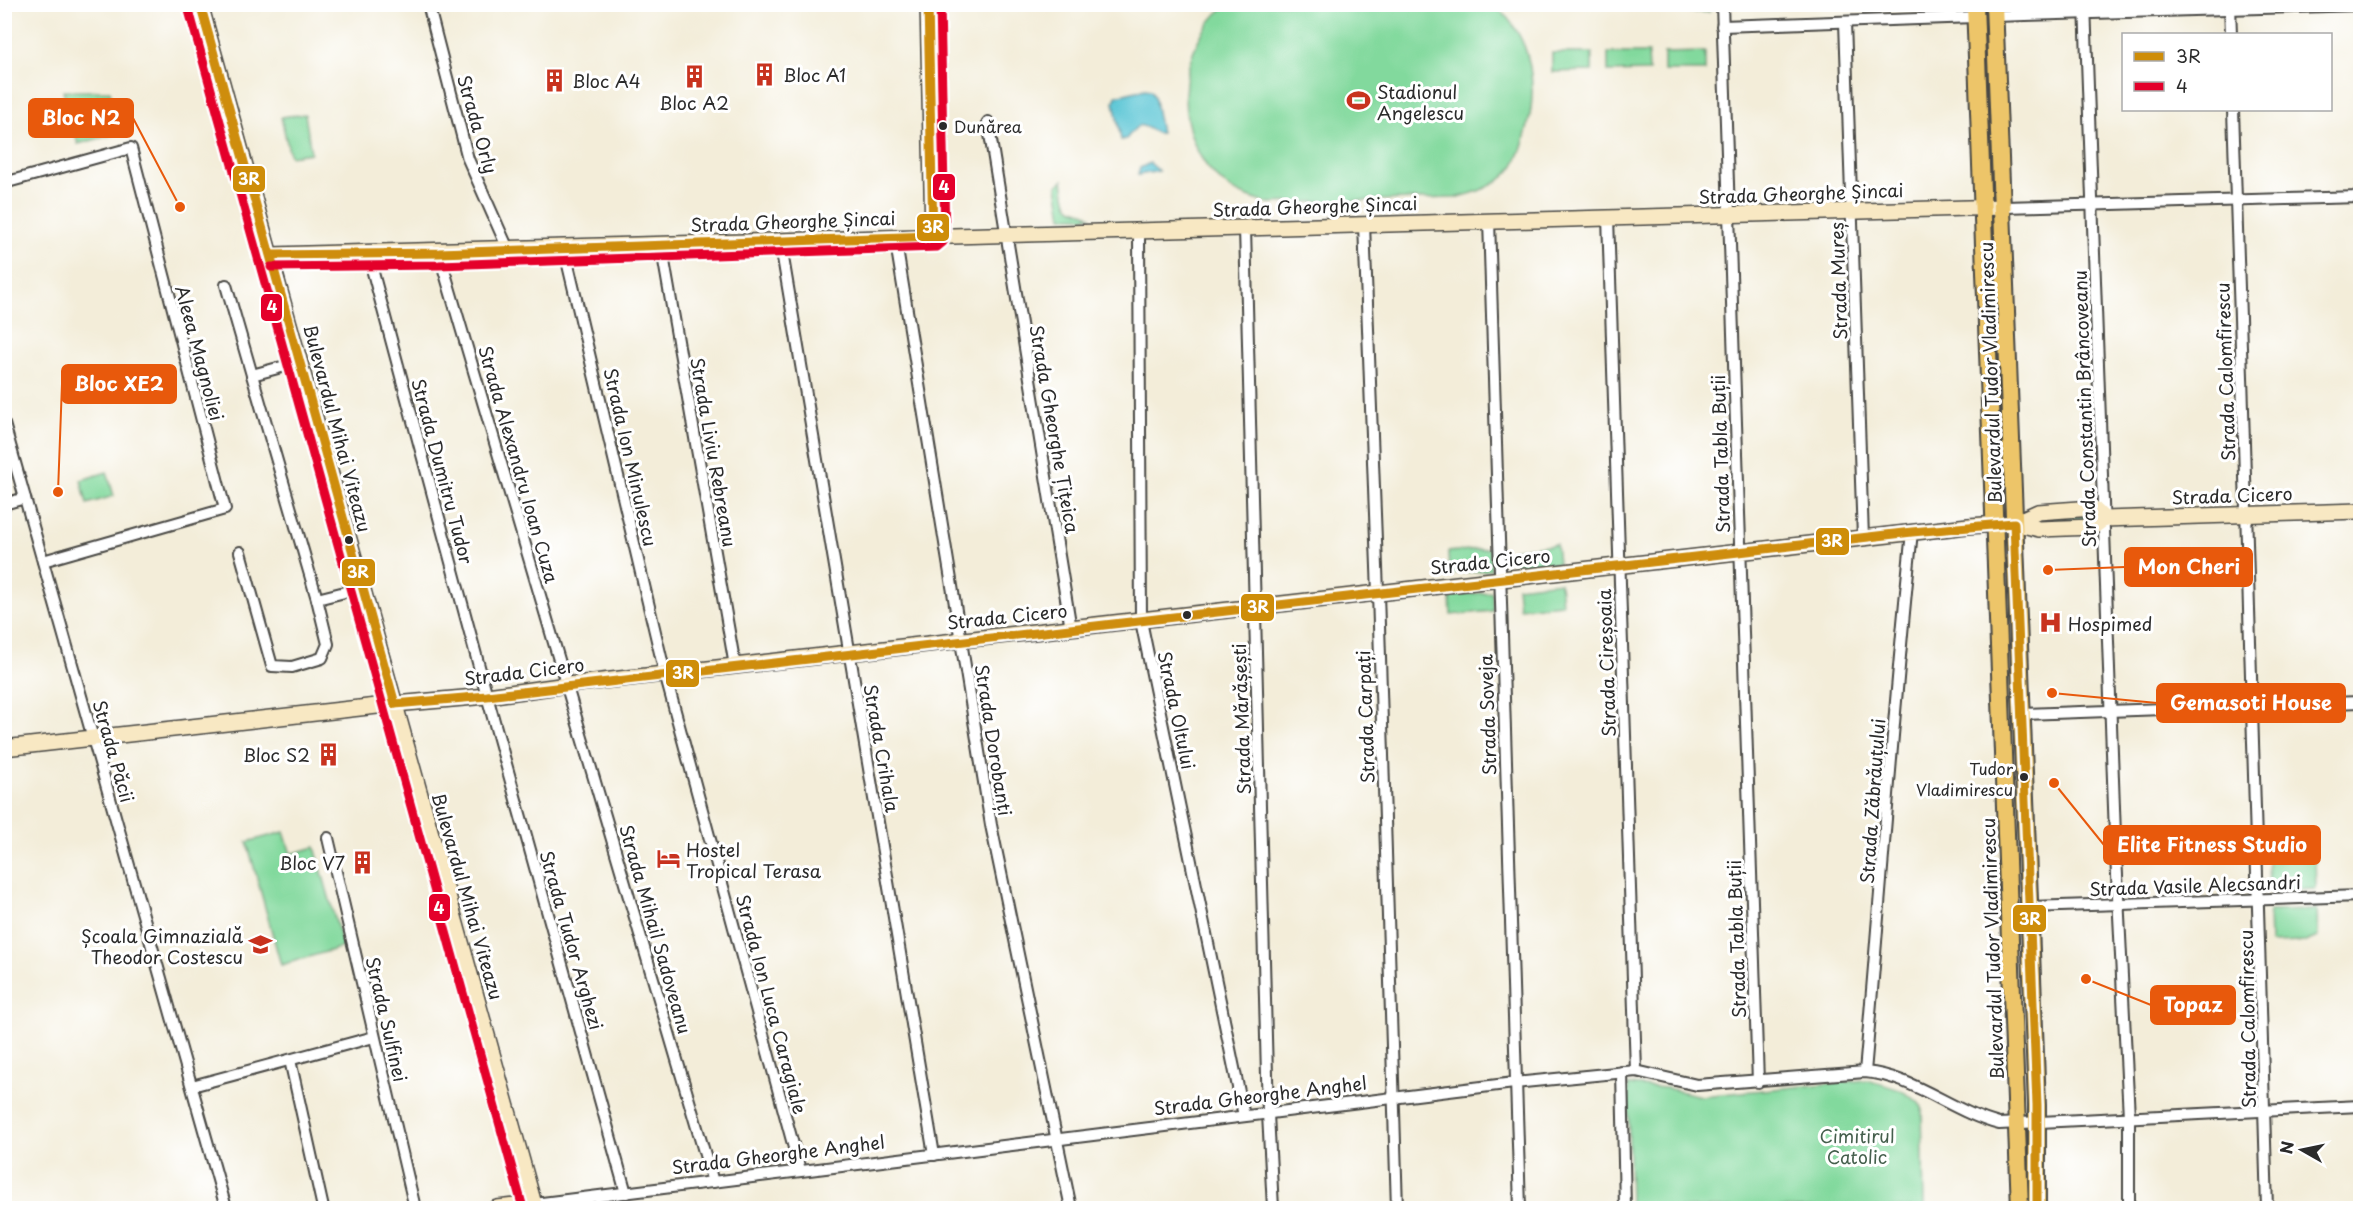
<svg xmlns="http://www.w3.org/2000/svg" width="2365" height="1213" font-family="'Playpen Sans',sans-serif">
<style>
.green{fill:#82d99d;stroke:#568264;stroke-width:1.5}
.water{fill:#5bc6d5;stroke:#437880;stroke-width:1.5}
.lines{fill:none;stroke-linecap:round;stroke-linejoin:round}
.street-casing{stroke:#494845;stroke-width:14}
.secondary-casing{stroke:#494845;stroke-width:18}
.primary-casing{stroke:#494845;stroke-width:20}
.street{stroke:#fff;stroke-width:10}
.secondary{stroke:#f8e8c3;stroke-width:15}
.primary{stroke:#edc569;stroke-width:16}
.bus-1-casing{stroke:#fff;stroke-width:14}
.bus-2-casing{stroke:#fff;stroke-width:14}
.bus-1{stroke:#ce8d09;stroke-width:9}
.bus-2{stroke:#e4002b;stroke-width:9}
.bus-dot{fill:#2b2b2b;stroke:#fff;stroke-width:2}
.labels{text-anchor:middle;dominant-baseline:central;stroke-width:6;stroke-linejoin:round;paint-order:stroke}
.bus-label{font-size:16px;fill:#2b2b2b;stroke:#fff;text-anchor:start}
.poi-label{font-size:18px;fill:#2b2b2b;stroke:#fff;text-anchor:start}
.street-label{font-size:18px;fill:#2b2b2b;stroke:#fff}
.park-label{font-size:18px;fill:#455f4d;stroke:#fff}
.leader{fill:none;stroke:#e8590c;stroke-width:2}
.callout-dot{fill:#e8590c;stroke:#fff;stroke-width:2}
.callout{fill:#e8590c;stroke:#e8590c;stroke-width:2}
.callout-label{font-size:20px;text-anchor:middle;font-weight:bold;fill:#fff}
.line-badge{stroke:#fff;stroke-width:2}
.badge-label{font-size:16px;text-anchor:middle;font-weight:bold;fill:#fff}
</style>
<rect width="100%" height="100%" fill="#fff"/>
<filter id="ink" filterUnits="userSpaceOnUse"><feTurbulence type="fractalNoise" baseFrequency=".0167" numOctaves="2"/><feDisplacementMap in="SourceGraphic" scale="12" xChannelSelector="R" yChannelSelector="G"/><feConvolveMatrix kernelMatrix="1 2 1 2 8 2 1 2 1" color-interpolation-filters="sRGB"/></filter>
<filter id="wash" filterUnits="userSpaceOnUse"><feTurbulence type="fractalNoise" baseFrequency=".008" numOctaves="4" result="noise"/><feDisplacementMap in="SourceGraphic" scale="24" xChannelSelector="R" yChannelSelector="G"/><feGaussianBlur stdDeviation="1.35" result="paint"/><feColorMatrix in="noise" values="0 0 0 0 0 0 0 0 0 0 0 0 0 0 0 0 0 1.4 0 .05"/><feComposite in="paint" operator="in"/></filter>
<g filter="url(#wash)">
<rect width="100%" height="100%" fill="#f3edd9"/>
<g class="green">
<path d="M 1228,4 L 1494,5 C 1535,38 1539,93 1524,140 C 1521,151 1516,165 1508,173 C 1494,187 1473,194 1454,198 L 1266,203 C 1250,198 1237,194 1224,184 C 1170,141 1173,46 1228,4 Z"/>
<rect x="1666" y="5" width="43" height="7"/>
<path d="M 1705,52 L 1705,71 L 1664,71 L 1664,53 Z"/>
<path d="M 1552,53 L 1592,53 L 1592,71 L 1552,72 Z"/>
<path d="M 1608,53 L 1648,53 L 1649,71 L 1608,72 Z"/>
<path d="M 63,91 L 110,91 L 120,133 L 78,144 Z"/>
<path d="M 305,114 L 311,153 L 290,156 L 281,117 Z"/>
<path d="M 1063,180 C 1065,191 1064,208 1077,210 C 1084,212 1086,212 1091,217 L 1062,217 L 1057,186 Z"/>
<path d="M 107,472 L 114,496 L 87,504 L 81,480 Z"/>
<path d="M 2091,512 L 2090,523 L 2045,524 L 2045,514 Z"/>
<path d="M 1556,544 L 1558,563 L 1516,568 L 1514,549 Z"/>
<path d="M 1490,548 L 1491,570 L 1449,574 L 1448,552 Z"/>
<path d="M 1560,582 L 1562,604 L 1519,608 L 1517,587 Z"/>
<path d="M 1492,592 L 1493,611 L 1451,615 L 1450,596 Z"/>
<path d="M 284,832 L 291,854 L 315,847 L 343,947 L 281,965 L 247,842 Z"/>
<path d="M 2315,858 L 2316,889 L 2269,891 L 2268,860 Z"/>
<path d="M 2317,910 L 2318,937 L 2305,942 L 2270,943 L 2269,911 Z"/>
<path d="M 1866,1080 C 1885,1085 1910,1090 1922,1107 L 1924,1208 L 1630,1208 L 1628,1085 L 1666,1088 L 1701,1096 Z"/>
</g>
<g class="water">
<path d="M 1145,89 L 1151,90 L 1154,95 L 1161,133 L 1157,133 C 1137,123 1141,121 1126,139 L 1121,140 L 1114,102 L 1116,96 Z"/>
<path d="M 1150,163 L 1159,171 L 1138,175 L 1140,168 Z"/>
</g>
</g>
<g filter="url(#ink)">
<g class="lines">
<defs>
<g id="street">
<path d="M 428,4 L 468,159 L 508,249"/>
<path d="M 1722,4 L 1758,1082"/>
<path d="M 2085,4 L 2115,835 L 2129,1117 L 2129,1208"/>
<path d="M 2230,5 L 2231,34"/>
<path d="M 1995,16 L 2360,5"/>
<path d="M 1845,22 L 1863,538"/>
<path d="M 1722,26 L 1975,17"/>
<path d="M 2233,110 C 2245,476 2259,842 2267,1208"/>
<path d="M 988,122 L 1071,629"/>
<path d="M 4,183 L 131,148 L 225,509 L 43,561"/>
<path d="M 2004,207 L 2360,197"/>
<path d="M 1608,217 L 1636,1071"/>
<path d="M 1489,220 L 1520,1208"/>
<path d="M 1364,224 L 1378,593 L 1397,1208"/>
<path d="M 1245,228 L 1268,1114 L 1273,1208"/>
<path d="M 1139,231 L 1141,621 L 1244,1116"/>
<path d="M 895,237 L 991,825 L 1071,1208"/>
<path d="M 780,240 L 934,1155"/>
<path d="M 661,244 L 735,666"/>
<path d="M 564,248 L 665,674 L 800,1170"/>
<path d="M 439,253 L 713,1182"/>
<path d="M 368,254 L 487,696 L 626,1193"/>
<path d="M 226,285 L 252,375 L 300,362"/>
<path d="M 252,375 L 317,599 L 361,588"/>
<path d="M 4,424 L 226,1208"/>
<path d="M 4,504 L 25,498"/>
<path d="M 240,552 L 272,666 L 292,667 L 322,658 L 328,644 L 317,599"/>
<path d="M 2022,714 L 2360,702"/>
<path d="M 328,838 L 415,1208"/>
<path d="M 2030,907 L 2360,896"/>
<path d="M 290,1060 L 323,1208"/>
<path d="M 1622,1072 L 1625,1208"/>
<path d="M 1865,1072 C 1881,892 1893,711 1912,532"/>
<path d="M 192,1086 L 374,1037"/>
<path d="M 534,1204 L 1514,1083 L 1636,1071 L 1697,1085 L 1865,1072 C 1914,1076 1952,1112 1999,1124 L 2360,1106"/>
</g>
<g id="secondary">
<path d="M 200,4 L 535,1208"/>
<path d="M 928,4 L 933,236"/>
<path d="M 271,255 L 2004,207"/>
<path d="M 2014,523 L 2038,512 L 2093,508 L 2104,519"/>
<path d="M 4,748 L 395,704 L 487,696 L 567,685 L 1968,526 L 2014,523 L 2039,529 L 2093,527 L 2104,519 L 2360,511"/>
<path d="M 497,1208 L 534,1204"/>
</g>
<g id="primary">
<path d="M 1975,4 L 2020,1208"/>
<path d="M 1994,4 L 2037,1105 L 2037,1208"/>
</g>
</defs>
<use href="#street" class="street-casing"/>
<use href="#secondary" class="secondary-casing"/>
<use href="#primary" class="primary-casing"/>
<use href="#street" class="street"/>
<use href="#secondary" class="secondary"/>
<use href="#primary" class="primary"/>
<defs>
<g id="bus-1">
<path d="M 200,4 L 395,704"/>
<path d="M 271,255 L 439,253 L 933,236 L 928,4"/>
<path d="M 395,704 L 487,696 L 1912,532 L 2014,523 L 2037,1105 L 2037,1208"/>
</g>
<g id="bus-2">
<path d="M 188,7 L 523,1208"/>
<path d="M 271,267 L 439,265 L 937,247 L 943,242 L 945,236 L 940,4"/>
</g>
</defs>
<use href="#bus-1" class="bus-1-casing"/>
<use href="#bus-2" class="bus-2-casing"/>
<use href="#bus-1" class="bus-1"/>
<use href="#bus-2" class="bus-2"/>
</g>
</g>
<defs>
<symbol id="building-bare" viewBox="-9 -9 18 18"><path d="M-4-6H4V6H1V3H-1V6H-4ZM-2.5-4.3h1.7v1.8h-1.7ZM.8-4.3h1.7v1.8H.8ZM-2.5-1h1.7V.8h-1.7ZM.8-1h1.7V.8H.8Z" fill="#c8321e" stroke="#fff" stroke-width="2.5" paint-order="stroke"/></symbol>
<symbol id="stadium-bare" viewBox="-9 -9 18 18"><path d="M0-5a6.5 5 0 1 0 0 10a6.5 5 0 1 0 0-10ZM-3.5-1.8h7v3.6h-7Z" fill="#c8321e" stroke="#fff" stroke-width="2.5" paint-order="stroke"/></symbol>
<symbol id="hospital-bare" viewBox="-9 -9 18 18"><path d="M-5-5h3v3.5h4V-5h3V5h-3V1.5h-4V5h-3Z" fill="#c8321e" stroke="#fff" stroke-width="2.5" paint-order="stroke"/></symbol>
<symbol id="hotel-bare" viewBox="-9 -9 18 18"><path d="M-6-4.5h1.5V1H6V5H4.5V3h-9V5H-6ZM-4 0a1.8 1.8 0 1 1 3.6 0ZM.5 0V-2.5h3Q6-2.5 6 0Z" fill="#c8321e" stroke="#fff" stroke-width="2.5" paint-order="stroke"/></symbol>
<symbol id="school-bare" viewBox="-9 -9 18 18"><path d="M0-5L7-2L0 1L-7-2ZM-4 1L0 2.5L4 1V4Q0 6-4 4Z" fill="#c8321e" stroke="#fff" stroke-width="2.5" paint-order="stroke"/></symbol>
</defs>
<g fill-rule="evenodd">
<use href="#building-bare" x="748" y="58" width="33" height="33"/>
<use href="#building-bare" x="678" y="60" width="33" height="33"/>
<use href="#building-bare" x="538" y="64" width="33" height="33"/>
<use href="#stadium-bare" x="1342" y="84" width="33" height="33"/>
<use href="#hospital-bare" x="2034" y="606" width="33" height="33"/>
<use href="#building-bare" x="312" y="738" width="33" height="33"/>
<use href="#hotel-bare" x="652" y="842" width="33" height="33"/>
<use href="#building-bare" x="346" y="846" width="33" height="33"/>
<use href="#school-bare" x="244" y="928" width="33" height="33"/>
</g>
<g class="bus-dot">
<circle cx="943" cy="126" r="5"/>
<circle cx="349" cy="540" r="5"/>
<circle cx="1187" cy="615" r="5"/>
<circle cx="2024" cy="777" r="5"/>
</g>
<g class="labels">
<g class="bus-label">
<text x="954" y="126">Dunărea</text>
<text x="2013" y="768" text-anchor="end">Tudor<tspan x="2013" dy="21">Vladimirescu</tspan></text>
</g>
<g class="poi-label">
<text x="783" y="74">Bloc A1</text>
<text x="572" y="80">Bloc A4</text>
<text x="1377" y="91">Stadionul<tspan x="1377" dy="21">Angelescu</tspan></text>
<text x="694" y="102" text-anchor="middle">Bloc A2</text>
<text x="2068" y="623">Hospimed</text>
<text x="310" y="754" text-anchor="end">Bloc S2</text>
<text x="686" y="849">Hostel<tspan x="686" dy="21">Tropical Terasa</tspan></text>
<text x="345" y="862" text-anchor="end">Bloc V7</text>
<text x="243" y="935" text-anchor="end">Școala Gimnazială<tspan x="243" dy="21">Theodor Costescu</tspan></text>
</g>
<g class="street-label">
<text transform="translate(478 124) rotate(74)">Strada Orly</text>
<text transform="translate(1801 193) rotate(-2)">Strada Gheorghe Șincai</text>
<text transform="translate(1315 206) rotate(-2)">Strada Gheorghe Șincai</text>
<text transform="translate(793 221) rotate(-2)">Strada Gheorghe Șincai</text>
<text transform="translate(1838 281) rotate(-92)">Strada Mureș</text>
<text transform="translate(200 353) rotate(75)">Aleea Magnoliei</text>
<text transform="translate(2225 372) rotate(-92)">Strada Calomfirescu</text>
<text transform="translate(1990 373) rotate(-92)">Bulevardul Tudor Vladimirescu</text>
<text transform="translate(2084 409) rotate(-92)">Strada Constantin Brâncoveanu</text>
<text transform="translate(338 428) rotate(75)">Bulevardul Mihai Viteazu</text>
<text transform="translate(1055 429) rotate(80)">Strada Gheorghe Țițeica</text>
<text transform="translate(714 452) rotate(80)">Strada Liviu Rebreanu</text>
<text transform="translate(1720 454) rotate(-92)">Strada Tabla Buții</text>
<text transform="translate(631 457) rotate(77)">Strada Ion Minulescu</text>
<text transform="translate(519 464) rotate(74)">Strada Alexandru Ioan Cuza</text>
<text transform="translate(443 471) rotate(75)">Strada Dumitru Tudor</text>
<text transform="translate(2232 495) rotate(-2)">Strada Cicero</text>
<text transform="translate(1490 561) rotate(-6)">Strada Cicero</text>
<text transform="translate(1007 616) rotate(-6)">Strada Cicero</text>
<text transform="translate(1606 663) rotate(-92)">Strada Cireșoaia</text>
<text transform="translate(524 671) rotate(-7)">Strada Cicero</text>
<text transform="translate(1177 710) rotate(78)">Strada Oltului</text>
<text transform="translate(1487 715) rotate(-92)">Strada Soveja</text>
<text transform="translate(1365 717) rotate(-92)">Strada Carpați</text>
<text transform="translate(1241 719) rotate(-92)">Strada Mărășești</text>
<text transform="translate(994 740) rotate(81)">Strada Dorobanți</text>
<text transform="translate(882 748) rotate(80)">Strada Crihala</text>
<text transform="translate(114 751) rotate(74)">Strada Păcii</text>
<text transform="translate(1872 801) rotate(-86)">Strada Zăbrăuțului</text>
<text transform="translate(2195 885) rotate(-2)">Strada Vasile Alecsandri</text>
<text transform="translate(468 896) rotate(74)">Bulevardul Mihai Viteazu</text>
<text transform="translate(656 929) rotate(74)">Strada Mihail Sadoveanu</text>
<text transform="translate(1736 939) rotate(-92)">Strada Tabla Buții</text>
<text transform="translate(572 940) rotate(74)">Strada Tudor Arghezi</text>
<text transform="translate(1992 949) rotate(-92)">Bulevardul Tudor Vladimirescu</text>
<text transform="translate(772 1004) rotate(75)">Strada Ion Luca Caragiale</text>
<text transform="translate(387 1019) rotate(77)">Strada Sulfinei</text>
<text transform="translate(2247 1019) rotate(-91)">Strada Calomfirescu</text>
<text transform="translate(1260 1095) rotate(-7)">Strada Gheorghe Anghel</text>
<text transform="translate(778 1154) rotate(-7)">Strada Gheorghe Anghel</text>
</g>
<g class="park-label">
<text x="1857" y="1135">Cimitirul<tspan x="1857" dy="21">Catolic</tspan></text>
</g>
</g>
<path class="leader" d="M180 207L133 118M58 492L62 384M2048 570L2125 567M2052 693L2157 703M2054 783L2104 845M2086 979L2151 1005"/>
<g class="callout-dot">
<circle cx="180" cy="207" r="6"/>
<circle cx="58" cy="492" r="6"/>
<circle cx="2048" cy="570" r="6"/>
<circle cx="2052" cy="693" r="6"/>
<circle cx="2054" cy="783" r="6"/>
<circle cx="2086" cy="979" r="6"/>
</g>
<g class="callout">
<rect x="29" y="99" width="104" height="38" rx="6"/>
<rect x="62" y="365" width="114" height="38" rx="6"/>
<rect x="2125" y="548" width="127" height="38" rx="6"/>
<rect x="2157" y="684" width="188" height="38" rx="6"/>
<rect x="2104" y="826" width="216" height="38" rx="6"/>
<rect x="2151" y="986" width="84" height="38" rx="6"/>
</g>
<g class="callout-label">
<text x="81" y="125">Bloc N2</text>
<text x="119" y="391">Bloc XE2</text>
<text x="2189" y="574">Mon Cheri</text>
<text x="2251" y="710">Gemasoti House</text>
<text x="2212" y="852">Elite Fitness Studio</text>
<text x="2193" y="1012">Topaz</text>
</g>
<g class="line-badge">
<rect x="232" y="165" width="34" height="28" rx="6" fill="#ce8d09"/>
<rect x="932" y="173" width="24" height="28" rx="6" fill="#e4002b"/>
<rect x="916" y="213" width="34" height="29" rx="6" fill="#ce8d09"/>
<rect x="260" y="293" width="23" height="29" rx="6" fill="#e4002b"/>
<rect x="1815" y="527" width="35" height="29" rx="6" fill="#ce8d09"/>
<rect x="341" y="558" width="35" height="29" rx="6" fill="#ce8d09"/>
<rect x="1240" y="593" width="35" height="29" rx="6" fill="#ce8d09"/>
<rect x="665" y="659" width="35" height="29" rx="6" fill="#ce8d09"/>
<rect x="428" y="893" width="23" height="29" rx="6" fill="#e4002b"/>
<rect x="2012" y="904" width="35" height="29" rx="6" fill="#ce8d09"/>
</g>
<g class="badge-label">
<text x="249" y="185">3R</text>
<text x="944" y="193">4</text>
<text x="933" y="233">3R</text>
<text x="272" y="313">4</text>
<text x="1832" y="547">3R</text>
<text x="358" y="578">3R</text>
<text x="1258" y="613">3R</text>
<text x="683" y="679">3R</text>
<text x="439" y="914">4</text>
<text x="2030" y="925">3R</text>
</g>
<rect width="2365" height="1213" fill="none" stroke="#fff" stroke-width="24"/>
<rect x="2122" y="33" width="210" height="78" fill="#ffffff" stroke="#aaaaaa" stroke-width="1.5"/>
<rect x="2134" y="52" width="30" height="9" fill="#ce8d09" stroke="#aaaaaa" stroke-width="1.5"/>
<text x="2176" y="63" font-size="18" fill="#2b2b2b">3R</text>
<rect x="2134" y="82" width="30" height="9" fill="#e4002b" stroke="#aaaaaa" stroke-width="1.5"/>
<text x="2176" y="93" font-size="18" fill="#2b2b2b">4</text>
<g transform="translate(2302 1150) rotate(279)" stroke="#ffffff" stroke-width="4.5" paint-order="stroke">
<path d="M0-4.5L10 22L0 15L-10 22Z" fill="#2b2b2b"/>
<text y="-9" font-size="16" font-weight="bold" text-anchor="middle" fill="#2b2b2b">N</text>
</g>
</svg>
